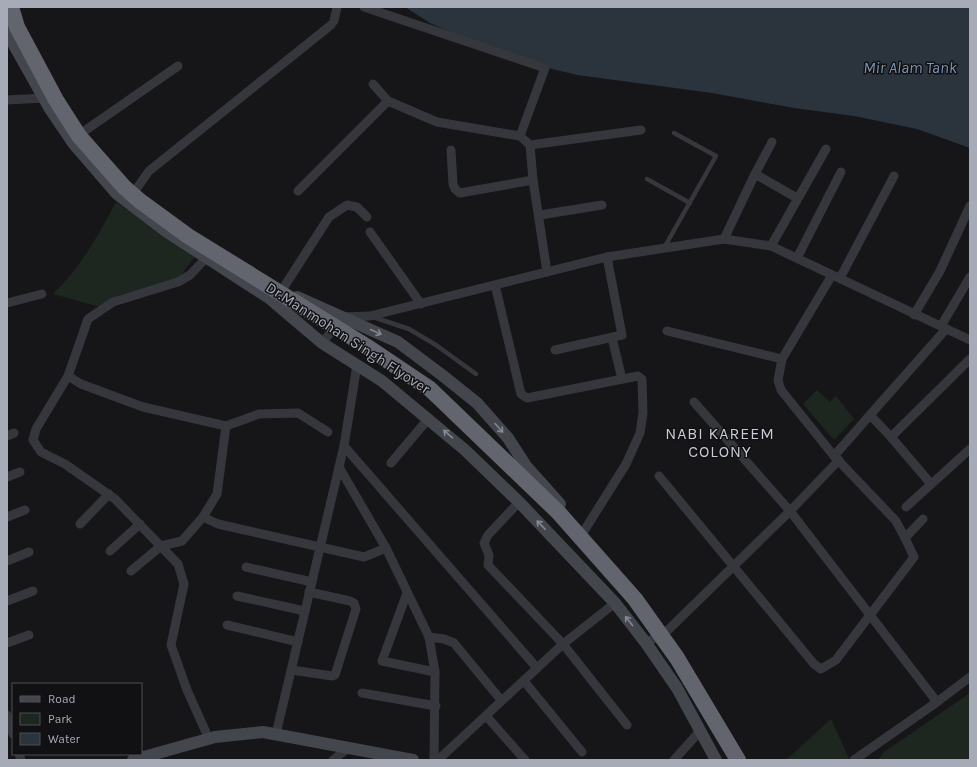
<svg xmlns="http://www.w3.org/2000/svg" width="977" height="767" font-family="Karla,sans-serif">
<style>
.green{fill:#1d261f}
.water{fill:#2b333c}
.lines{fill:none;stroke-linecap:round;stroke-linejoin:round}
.path{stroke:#3c3e44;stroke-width:1.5;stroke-dasharray:2 3;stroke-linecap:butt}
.lane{stroke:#36373d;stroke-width:4.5}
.street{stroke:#36373d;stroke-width:9}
.secondary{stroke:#44464d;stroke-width:12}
.highway-bridge{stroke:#62656e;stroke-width:16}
.oneway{stroke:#848893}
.labels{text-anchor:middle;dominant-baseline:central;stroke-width:3;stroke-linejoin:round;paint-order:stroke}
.street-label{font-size:15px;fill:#a7abb8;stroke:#111113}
.water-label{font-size:16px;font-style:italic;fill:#7c97b5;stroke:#111113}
.neighbourhood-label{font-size:16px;letter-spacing:1px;fill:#c8cbd4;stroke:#111113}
</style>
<rect width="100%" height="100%" fill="#161618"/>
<g class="green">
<path d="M 116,202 L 196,255 L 179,278 L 119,295 L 100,307 L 53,294 C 81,267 98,236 116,202 Z"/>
<path d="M 817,390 L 830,402 L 836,396 L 854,419 L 834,440 L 803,404 Z"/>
<path d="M 970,693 L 970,760 L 878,760 L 884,752 Z"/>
<path d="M 831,719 L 849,758 L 847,760 L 786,760 Z"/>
</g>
<path class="water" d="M 405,7 L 970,7 L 970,148 L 917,129 L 854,116 L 794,108 L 712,93 L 577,75 L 511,59 L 430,23 Z"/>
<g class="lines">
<path class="path" d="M 125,7 L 130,7"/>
<g class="lane">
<path d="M 647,179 L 690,203"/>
<path d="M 664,248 L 716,156 L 674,133"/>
<path d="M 373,317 L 409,329 L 436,345 L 476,374"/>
</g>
<g class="street">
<path d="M 364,7 L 545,68 L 520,136"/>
<path d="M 334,21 L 337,7"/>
<path d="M 373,84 L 388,101 L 437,122 L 520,136 L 530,145 L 641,130"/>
<path d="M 7,100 L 44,98"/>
<path d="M 83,132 L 178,66"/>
<path d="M 530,145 L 533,180 L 547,272"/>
<path d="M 451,150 L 453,184 L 455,189 L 460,193 L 533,180"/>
<path d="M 755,174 L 772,142"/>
<path d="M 135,191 L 149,171 L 331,25"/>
<path d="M 298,191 L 388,101"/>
<path d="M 540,215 L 602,205"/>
<path d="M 370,232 L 421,304"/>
<path d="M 724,239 L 755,174 L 797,198"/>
<path d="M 771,246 L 826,149"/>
<path d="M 206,258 L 190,275 L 178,282 L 113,302 L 88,319 L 68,376 L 81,384 L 143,407 L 226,426 L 259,414 L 298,413 L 328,432"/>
<path d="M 797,258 L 841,172"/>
<path d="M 832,275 L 782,359 L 778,380 L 781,390 L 834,456 L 896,521 L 905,538 L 923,519"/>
<path d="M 840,278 L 894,176"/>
<path d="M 495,285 L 521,394 L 527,398 L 638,376 L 642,379 L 643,413 L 640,433 L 626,464 L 584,531"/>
<path d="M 282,290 L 329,217 L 347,205 L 357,207 L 367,217"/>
<path d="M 7,303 L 42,294"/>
<path d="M 914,315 L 940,271 L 970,206"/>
<path d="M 941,326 L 970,277"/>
<path d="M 667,331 L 782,359"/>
<path d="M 612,338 L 622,379"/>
<path d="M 322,343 L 343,317 L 370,316 L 607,257 L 724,239 L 771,246 L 970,340"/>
<path d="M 555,350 L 622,335 L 607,257"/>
<path d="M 68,376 L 36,429 L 33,440 L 41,452 L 65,464 L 115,499 L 178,564 L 184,584 L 171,645 L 187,690 L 209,739"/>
<path d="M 694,402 L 790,511 L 937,702"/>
<path d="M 870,415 L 946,329"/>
<path d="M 7,436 L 14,433"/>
<path d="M 891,437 L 931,484"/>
<path d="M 344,446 L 537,668"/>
<path d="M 834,456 L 870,415 L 891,437 L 970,359"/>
<path d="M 391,463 L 423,425 L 430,419"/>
<path d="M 339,467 L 386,548 L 429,637 L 435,672 L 434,760"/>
<path d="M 659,476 L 814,664 L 821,669 L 836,660 L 914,557 L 905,538"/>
<path d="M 7,477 L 20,472"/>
<path d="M 519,502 L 488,535 L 484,543 L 489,555 L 488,565 L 563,644 L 627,725"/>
<path d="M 906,507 L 970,449"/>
<path d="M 7,517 L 25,510"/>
<path d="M 203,517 L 218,524 L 364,557 L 386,548"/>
<path d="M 80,524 L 109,494"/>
<path d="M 110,551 L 140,524"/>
<path d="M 7,561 L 29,552"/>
<path d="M 246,567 L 312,582"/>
<path d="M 131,571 L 161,546 L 182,541 L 203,517 L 217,494 L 226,426"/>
<path d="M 407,593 L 382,661 L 435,672"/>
<path d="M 237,596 L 305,611"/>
<path d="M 7,601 L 33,591"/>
<path d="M 227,625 L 298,642"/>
<path d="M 429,637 L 444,639 L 454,643 L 501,700"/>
<path d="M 7,643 L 29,635"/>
<path d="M 646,643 L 667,631 L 790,511 L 839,460"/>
<path d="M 292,670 L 332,676 L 335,675 L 356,609 L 354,603 L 350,601 L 309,592"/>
<path d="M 524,681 L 582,752"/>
<path d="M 362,693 L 436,706"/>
<path d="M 7,715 L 13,734"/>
<path d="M 487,717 L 525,760"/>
<path d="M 276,734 L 344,446 L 357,365"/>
<path d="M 19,754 L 21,760"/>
<path d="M 333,760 L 347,749"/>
<path d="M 438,760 L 563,644 L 615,603"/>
<path d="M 674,760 L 700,731"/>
<path d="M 854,760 L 937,702 L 970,677"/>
</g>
<g class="secondary">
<path d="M 7,26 L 14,45 L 50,109 L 73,143 L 117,194 L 167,232 L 269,298 L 322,343 L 382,381 L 465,450 L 519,502 L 615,603 L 646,643 L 677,688 L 716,760"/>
<path d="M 297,297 L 398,342 L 442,375 L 477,403 L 508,438 L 526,466 L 560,504"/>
<path d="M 133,760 L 215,737 L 263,732 L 413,760"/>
</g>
<path class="highway-bridge" d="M 11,7 L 17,27 L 56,100 L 79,136 L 124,187 L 140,201 L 188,236 L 366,346 L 430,389 L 558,512 L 635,599 L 677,658 L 738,760"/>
</g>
<defs><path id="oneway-shaft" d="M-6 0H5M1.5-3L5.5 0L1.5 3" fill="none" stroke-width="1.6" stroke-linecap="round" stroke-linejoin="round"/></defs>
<g class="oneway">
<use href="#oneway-shaft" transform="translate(376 332) rotate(25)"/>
<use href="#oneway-shaft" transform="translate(499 428) rotate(48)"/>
<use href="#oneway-shaft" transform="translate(448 434) rotate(-139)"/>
<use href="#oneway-shaft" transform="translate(541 525) rotate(-134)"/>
<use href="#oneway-shaft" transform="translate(629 621) rotate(-128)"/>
</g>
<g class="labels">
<g class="street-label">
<text transform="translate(348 338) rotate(33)">Dr.Manmohan Singh Flyover</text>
</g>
<g class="water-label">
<text x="910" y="67">Mir Alam Tank</text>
</g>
<g class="neighbourhood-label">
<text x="720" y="433">NABI KAREEM<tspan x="720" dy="18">COLONY</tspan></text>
</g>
</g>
<rect width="977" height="767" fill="none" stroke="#a7abb8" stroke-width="16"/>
<rect x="12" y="683" width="130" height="72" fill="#111113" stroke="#4d4f55"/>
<rect x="20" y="696" width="20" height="6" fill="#44464d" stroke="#4d4f55"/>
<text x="48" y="703" font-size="12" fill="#a7abb8">Road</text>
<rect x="20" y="713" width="20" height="12" fill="#1d261f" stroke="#4d4f55"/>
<text x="48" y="723" font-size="12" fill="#a7abb8">Park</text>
<rect x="20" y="733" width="20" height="12" fill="#2b333c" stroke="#4d4f55"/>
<text x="48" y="743" font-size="12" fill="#a7abb8">Water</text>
</svg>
